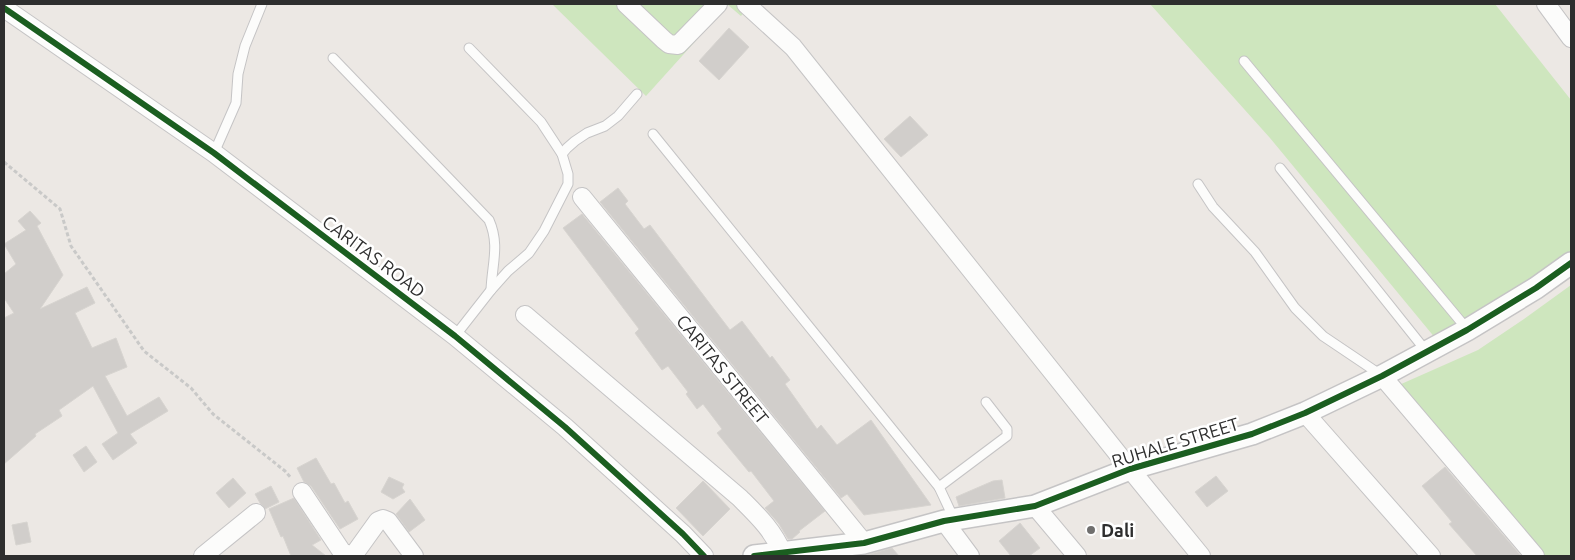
<svg xmlns="http://www.w3.org/2000/svg" width="1575" height="560" font-family="Ubuntu,sans-serif">
<style>
.green{fill:#cee6be}
.building{fill:#d1cecb;stroke:#d7d4d0}
.lines{fill:none;stroke-linecap:round;stroke-linejoin:round}
.service-casing{stroke:#c5c4c5;stroke-width:11}
.minor-casing{stroke:#c5c4c5;stroke-width:20}
.tertiary-casing{stroke:#c5c4c5;stroke-width:24}
.path{stroke:#c9c9c8;stroke-width:3;stroke-dasharray:4 2.5;stroke-linecap:butt}
.service{stroke:#fcfcfb;stroke-width:9}
.minor{stroke:#fcfcfb;stroke-width:18}
.tertiary{stroke:#fcfcfb;stroke-width:21}
.cycleway-casing{stroke:#fff;stroke-width:9}
.cycleway{stroke:#1b5e20;stroke-width:6}
.poi-dot{fill:#706f6e;stroke:#fff;stroke-width:2}
.labels{text-anchor:middle;dominant-baseline:central;stroke-width:5;stroke-linejoin:round;paint-order:stroke}
.street-label{font-size:18px;fill:#2e2e2e;stroke:#fff}
.poi-label{font-size:18px;font-weight:bold;fill:#2e2e2e;stroke:#fff;text-anchor:start}
</style>
<rect width="100%" height="100%" fill="#ece8e4"/>
<g class="green">
<path d="M 552,4 L 751,4 L 741,16 L 728,5 L 646,96 Z"/>
<path d="M 1150,4 L 1495,4 L 1571,100 L 1571,252 L 1554,266 L 1436,339 L 1270,138 Z"/>
<path d="M 1571,285 L 1571,556 L 1543,556 L 1399,385 L 1478,350 L 1524,319 Z"/>
</g>
<g class="building">
<path d="M 729,28 L 749,47 L 719,80 L 699,61 Z"/>
<path d="M 910,116 L 928,135 L 901,157 L 884,139 Z"/>
<path d="M 618,188 L 628,201 L 625,204 L 644,229 L 650,225 L 730,330 L 742,321 L 770,358 L 772,356 L 790,380 L 785,384 L 817,429 L 821,425 L 837,445 L 871,420 L 931,505 L 864,515 L 847,494 L 841,498 L 600,202 Z"/>
<path d="M 30,211 L 41,223 L 37,226 L 63,275 L 40,309 L 87,287 L 95,303 L 75,313 L 92,348 L 116,338 L 127,367 L 105,376 L 127,416 L 159,397 L 168,411 L 130,434 L 137,443 L 113,460 L 102,444 L 118,433 L 93,386 L 59,410 L 62,416 L 35,434 L 36,436 L 4,464 L 4,318 L 14,313 L 4,298 L 4,274 L 16,264 L 4,244 L 26,230 L 18,221 Z"/>
<path d="M 582,214 L 825,511 L 799,531 L 800,532 L 792,539 L 788,539 L 779,524 L 765,508 L 774,501 L 751,471 L 749,472 L 717,433 L 722,429 L 703,404 L 697,409 L 686,394 L 688,392 L 668,366 L 662,370 L 635,333 L 639,329 L 563,228 Z"/>
<path d="M 86,446 L 97,462 L 84,472 L 73,455 Z"/>
<path d="M 316,458 L 331,484 L 334,483 L 345,503 L 348,501 L 358,519 L 340,529 L 311,486 L 304,482 L 297,468 Z"/>
<path d="M 1445,467 L 1521,556 L 1477,556 L 1449,524 L 1452,522 L 1422,486 Z"/>
<path d="M 1216,476 L 1228,491 L 1207,507 L 1195,492 Z"/>
<path d="M 389,477 L 404,484 L 402,488 L 405,492 L 393,499 L 381,492 Z"/>
<path d="M 233,478 L 246,493 L 229,508 L 216,493 Z"/>
<path d="M 1002,480 L 1005,498 L 959,506 L 956,497 L 993,481 Z"/>
<path d="M 703,481 L 730,509 L 703,536 L 676,508 Z"/>
<path d="M 271,486 L 279,502 L 265,509 L 260,503 L 255,494 Z"/>
<path d="M 294,498 L 321,540 L 312,545 L 326,556 L 291,556 L 283,536 L 281,537 L 269,509 Z"/>
<path d="M 410,499 L 425,520 L 409,532 L 396,514 Z"/>
<path d="M 27,522 L 31,542 L 16,545 L 12,525 Z"/>
<path d="M 1020,523 L 1040,548 L 1029,556 L 1011,556 L 999,541 Z"/>
<path d="M 892,548 L 899,556 L 858,556 L 867,555 Z"/>
</g>
<g class="lines">
<defs>
<g id="service">
<path d="M 469,48 L 541,122 L 562,154"/>
<path d="M 333,58 L 489,220 C 500,245 492,264 491,290"/>
<path d="M 1244,61 L 1467,329"/>
<path d="M 653,134 L 939,487 L 954,519"/>
<path d="M 214,153 L 236,103 L 238,74 L 245,46 L 262,4"/>
<path d="M 1280,168 L 1426,351"/>
<path d="M 1198,184 L 1213,207 L 1255,252 L 1295,308 L 1323,336 L 1381,375"/>
<path d="M 455,336 L 491,290 L 508,271 L 529,253 L 544,231 L 568,184 L 568,174 L 562,154 L 567,148 L 575,141 L 587,133 L 605,126 L 618,116 L 637,94"/>
<path d="M 939,487 L 1007,436 L 1007,429 L 986,402"/>
</g>
<g id="minor">
<path d="M 626,4 L 664,40 L 669,44 L 678,45 L 718,4"/>
<path d="M 746,4 L 793,47 L 1130,469 L 1201,556"/>
<path d="M 1546,4 L 1571,38"/>
<path d="M 4,8 L 214,153 L 455,336 L 565,427 L 683,534 L 704,556"/>
<path d="M 582,197 L 864,543"/>
<path d="M 525,315 L 740,498 C 758,516 773,530 783,554"/>
<path d="M 1382,376 L 1535,556"/>
<path d="M 1305,413 L 1431,556"/>
<path d="M 302,492 L 342,552 L 349,555 L 355,553 L 378,521 L 383,519 L 388,521 L 414,556"/>
<path d="M 1035,506 L 1077,556"/>
<path d="M 944,521 L 970,556"/>
<path d="M 203,556 L 256,513"/>
</g>
<path id="tertiary" d="M 754,556 L 864,543 L 944,521 L 1035,506 L 1130,469 L 1252,434 L 1305,413 L 1382,376 L 1467,330 L 1536,288 L 1571,263"/>
</defs>
<use href="#service" class="service-casing"/>
<use href="#minor" class="minor-casing"/>
<use href="#tertiary" class="tertiary-casing"/>
<path class="path" d="M 4,162 L 60,209 L 71,246 L 144,351 L 191,388 L 213,414 L 285,471 L 291,478"/>
<use href="#service" class="service"/>
<use href="#minor" class="minor"/>
<use href="#tertiary" class="tertiary"/>
<defs>
<g id="cycleway">
<path d="M 4,8 L 214,153 L 455,336 L 565,427 L 683,534 L 704,556"/>
<path d="M 754,556 L 864,543 L 944,521 L 1035,506 L 1130,469 L 1252,434 L 1305,413 L 1382,376 L 1467,330 L 1536,288 L 1571,263"/>
</g>
</defs>
<use href="#cycleway" class="cycleway-casing"/>
<use href="#cycleway" class="cycleway"/>
</g>
<circle class="poi-dot" cx="1091" cy="530" r="5"/>
<g class="labels">
<g class="street-label">
<text transform="translate(374 256) rotate(37)">CARITAS ROAD</text>
<text transform="translate(723 369) rotate(51)">CARITAS STREET</text>
<text transform="translate(1175 442) rotate(-17)">RUHALE STREET</text>
</g>
<g class="poi-label">
<text x="1101" y="530">Dali</text>
</g>
</g>
<rect width="1575" height="560" fill="none" stroke="#2e2e2e" stroke-width="10"/>
</svg>
